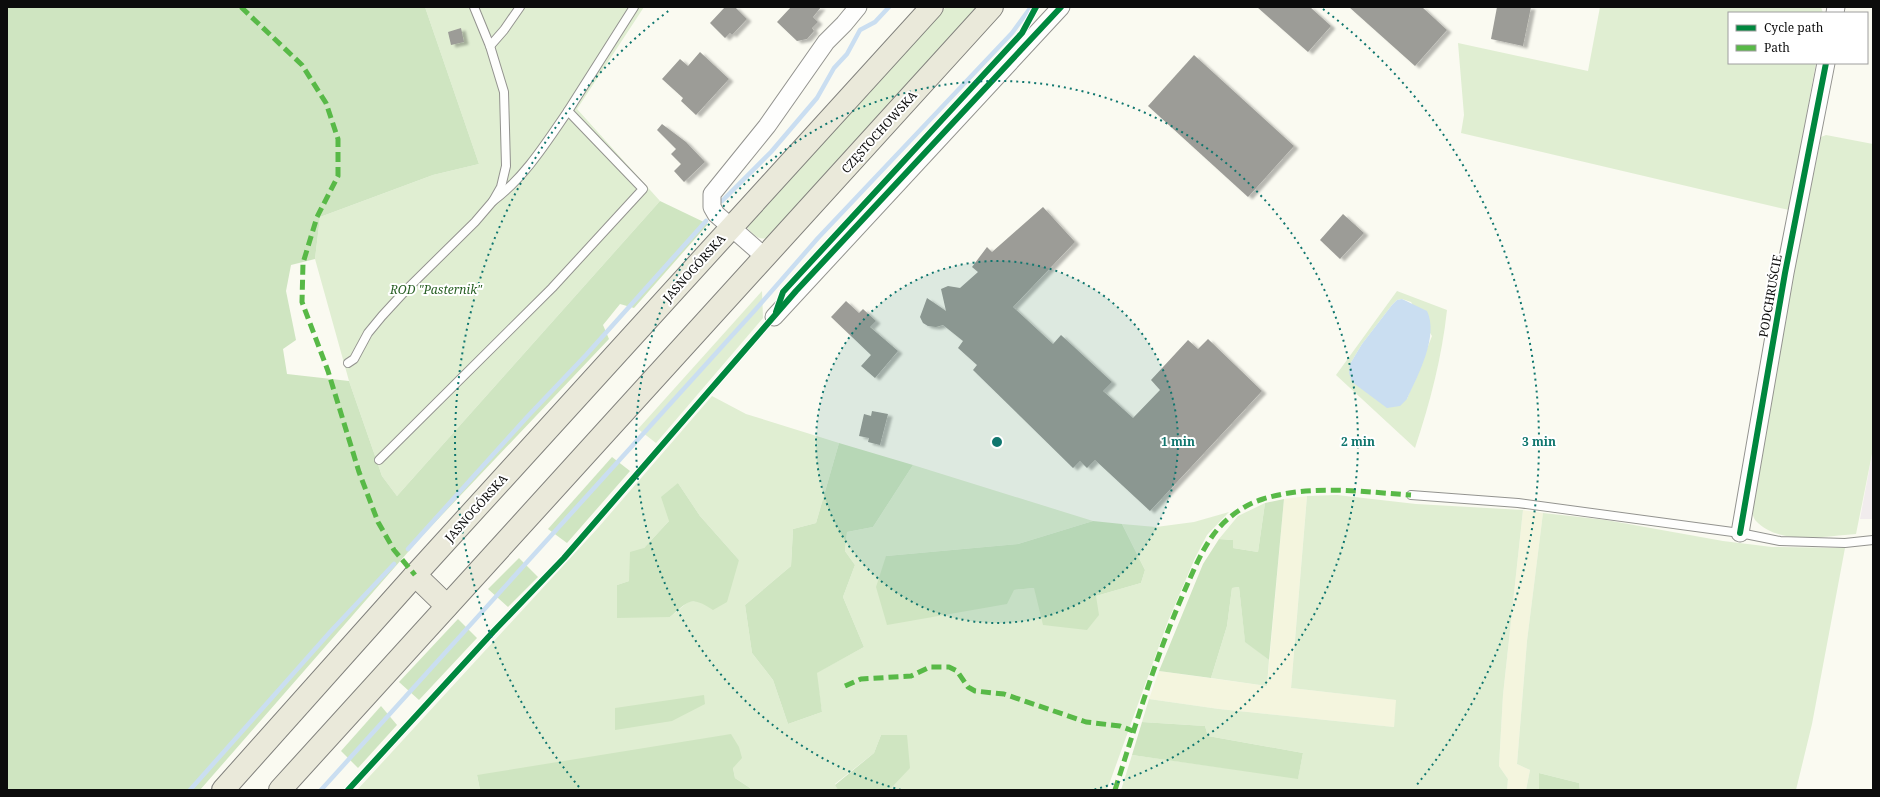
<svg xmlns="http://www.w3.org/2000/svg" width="1880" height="797" font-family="'Noto Serif',serif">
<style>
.industrial{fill:#f1eced}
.farmland{fill:#f4f5de}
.green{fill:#e0eed2;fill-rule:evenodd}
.forest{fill:#cfe5c1}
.water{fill:#cadef1}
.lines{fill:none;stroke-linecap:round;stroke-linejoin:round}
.stream{stroke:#cadef1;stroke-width:4.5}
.building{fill:#9c9c97;filter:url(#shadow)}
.service-casing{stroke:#93938f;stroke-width:10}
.minor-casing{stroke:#93938f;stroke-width:19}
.primary-casing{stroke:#80807c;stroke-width:24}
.service{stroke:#fefefd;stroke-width:8}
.minor{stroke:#fefefd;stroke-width:17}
.primary{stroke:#eae9da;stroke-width:22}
.quiet{stroke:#58b947;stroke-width:5;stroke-dasharray:10 5;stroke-linecap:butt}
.cycleway-casing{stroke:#fff;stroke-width:8}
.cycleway{stroke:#00873e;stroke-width:6}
.ring{fill:none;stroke:#0f766e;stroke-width:2;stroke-dasharray:2 4}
.labels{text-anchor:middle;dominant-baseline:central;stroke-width:4;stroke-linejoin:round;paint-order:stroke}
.street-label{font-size:12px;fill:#0c0c0c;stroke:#fff}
.park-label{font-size:12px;font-style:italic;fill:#265e22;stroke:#fff}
.centre{fill:#0f766e;stroke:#fff;stroke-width:2}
.ring-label{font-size:12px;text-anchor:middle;font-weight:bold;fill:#0f766e;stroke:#fff;stroke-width:4;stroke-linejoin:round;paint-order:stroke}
</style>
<defs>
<filter id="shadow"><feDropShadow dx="4.5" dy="2.5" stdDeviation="1" flood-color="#0004"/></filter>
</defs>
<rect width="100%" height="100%" fill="#fafaf1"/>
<path class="industrial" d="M 1873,449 L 1873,519 L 1860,519 Z"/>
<g class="farmland">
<path d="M 1307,496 L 1291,688 L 1397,700 L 1394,727 L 1219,709 L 1149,699 L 1159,671 L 1267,686 L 1284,499 Z"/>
<path d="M 1523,510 L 1543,513 L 1527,641 L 1517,764 L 1530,770 L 1526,790 L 1507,790 L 1508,779 L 1499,766 L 1503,695 Z"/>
</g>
<g class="green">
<path d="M 425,7 L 644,7 L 577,109 L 660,201 L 397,496 L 382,476 L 349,381 L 315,259 L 320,217 L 433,175 L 479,164 Z"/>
<path d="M 946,7 L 978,7 L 769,237 C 759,242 753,234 746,227 Z"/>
<path d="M 1600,7 L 1821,7 L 1823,13 L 1729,13 L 1729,63 L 1816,63 L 1789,210 L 1461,133 L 1464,115 L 1458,43 L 1588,71 Z"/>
<path d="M 1826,135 L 1873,144 L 1873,449 L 1856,534 C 1825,536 1780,546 1756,521 C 1752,517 1751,505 1749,498 L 1821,137 Z"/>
<path d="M 762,291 L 763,318 L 656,443 L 638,429 Z"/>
<path d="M 1397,291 L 1447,310 C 1442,357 1430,403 1415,448 L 1336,375 ZM 1402,299 L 1411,302 L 1432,336 L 1407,399 L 1350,364 L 1362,344 L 1392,305 L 1397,300 Z"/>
<path d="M 712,396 L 746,414 L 839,443 L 816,523 L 793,529 L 791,566 L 745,605 L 752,653 L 773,680 L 788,724 L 822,712 L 816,673 L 864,647 L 843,597 L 855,565 L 845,551 L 847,532 L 873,527 L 913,465 L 1093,521 L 1018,544 L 886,556 L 1014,590 L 1034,588 L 1096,596 L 1141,583 L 1145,570 L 1122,524 L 1156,527 L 1194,522 L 1229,512 L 1207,535 L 1195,558 L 1168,621 L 1107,790 L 881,790 L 891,788 L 881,735 L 874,753 L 835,784 L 838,790 L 750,790 L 750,788 L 735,778 L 733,768 L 477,775 L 480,790 L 357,790 L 597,529 ZM 678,483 L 700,516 L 739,560 L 700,601 L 688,602 L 670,617 L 617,585 L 629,581 L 644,548 L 669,521 Z"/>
<path d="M 1337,495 L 1416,504 L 1523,510 L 1503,695 L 1499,766 L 1508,779 L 1507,790 L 1121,790 L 1132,755 L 1298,778 L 1303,753 L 1208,736 L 1205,726 L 1142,722 L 1149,699 L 1219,709 L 1394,727 L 1396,700 L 1291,688 L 1307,496 Z"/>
<path d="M 1265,503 L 1258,552 L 1233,548 L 1233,540 L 1219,539 L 1238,516 Z"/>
<path d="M 1543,513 L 1606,520 L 1723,541 L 1772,547 L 1845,548 L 1812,724 L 1796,790 L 1580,790 L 1579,783 L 1539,773 L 1539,790 L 1526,790 L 1530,770 L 1517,764 L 1527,641 Z"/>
<path d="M 1239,587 L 1245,641 L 1269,660 L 1267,686 L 1211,678 L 1227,626 L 1232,588 Z"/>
</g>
<g class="forest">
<path d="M 7,7 L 425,7 L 479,164 L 433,175 L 320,217 L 315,259 L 291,265 L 286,291 L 296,340 L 283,349 L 287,374 L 349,381 L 382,476 L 397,496 L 660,201 L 708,224 L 634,308 L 620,304 L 603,325 L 609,339 L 422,536 L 200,790 L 7,790 Z"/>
<path d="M 839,443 L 913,465 L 873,527 L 847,532 L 845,551 L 855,565 L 843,597 L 864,647 L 817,673 L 822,712 L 788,724 L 773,680 L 752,653 L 745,605 L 791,566 L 793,529 L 816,523 Z"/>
<path d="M 612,457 L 630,471 L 567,543 L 548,529 Z"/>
<path d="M 678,483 L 700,516 L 739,560 L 727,602 L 713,610 C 691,595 688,601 670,617 L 617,618 L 617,585 L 629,581 L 630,552 L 644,548 L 669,521 L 661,497 Z"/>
<path d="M 1284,499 L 1269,660 L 1245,642 L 1239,587 L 1232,588 L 1227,626 L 1211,678 L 1159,671 L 1203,564 L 1219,539 L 1233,540 L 1233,548 L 1258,552 L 1265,503 Z"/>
<path d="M 1093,521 L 1122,524 L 1145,570 L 1141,583 L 1096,596 L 1099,615 L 1087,630 L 1043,625 L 1034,588 L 1014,590 L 1007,604 L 887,625 L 876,587 L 886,556 L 1018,544 Z"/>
<path d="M 519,558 L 538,577 L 508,607 L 488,589 Z"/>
<path d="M 458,619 L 477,638 L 419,700 L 399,682 Z"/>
<path d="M 704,695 L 705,704 L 672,721 L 615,730 L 615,708 Z"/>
<path d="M 381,706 L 397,725 L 358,768 L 341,751 Z"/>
<path d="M 1142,722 L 1205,726 L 1208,736 L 1303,753 L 1298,779 L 1132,755 Z"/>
<path d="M 731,734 L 739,747 L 742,758 L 733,768 L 735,778 L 750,788 L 750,790 L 480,790 L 477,775 Z"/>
<path d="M 881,735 L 907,735 L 910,768 L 891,788 L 881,790 L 838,790 L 835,785 L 874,753 Z"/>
<path d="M 1539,773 L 1579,783 L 1580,790 L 1539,790 Z"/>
</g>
<path class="water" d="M 1402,299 L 1427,311 C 1439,336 1418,375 1407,399 L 1400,406 L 1387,408 L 1352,382 L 1349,373 L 1350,364 L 1362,344 L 1392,305 L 1397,300 Z"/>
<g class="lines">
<g class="stream">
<path d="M 722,201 L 771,152 L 817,98 L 834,68 L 847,54 L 860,30 L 875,22 L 889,7"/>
<path d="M 408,549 L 528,416 L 586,355 L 706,221"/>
<path d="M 190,790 L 331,631 L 394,564"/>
<path d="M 321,790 L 756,309 L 818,238 L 1012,33 L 1031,7"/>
</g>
</g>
<g class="building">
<path d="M 725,7 L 735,7 L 747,19 L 732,35 L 730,33 L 725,38 L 710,23 Z"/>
<path d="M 791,7 L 821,7 L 813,17 L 818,22 L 812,28 L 814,31 L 807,39 L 797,41 L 777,22 Z"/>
<path d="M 1257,7 L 1310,7 L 1331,26 L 1308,52 Z"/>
<path d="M 1349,7 L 1422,7 L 1447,30 L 1415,66 Z"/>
<path d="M 1497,7 L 1531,7 L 1523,46 L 1491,39 Z"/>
<path d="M 461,28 L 464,42 L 451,45 L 448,32 Z"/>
<path d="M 700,52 L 729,79 L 696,115 L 681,101 L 683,98 L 662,79 L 680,59 L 688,66 Z"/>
<path d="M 1194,55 L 1294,146 L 1248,197 L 1148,106 Z"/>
<path d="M 662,124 L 686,142 L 705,162 L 684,182 L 674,171 L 681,164 L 671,154 L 676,149 L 657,130 Z"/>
<path d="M 1043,207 L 1075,242 L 1013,307 L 1053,344 L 1061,335 L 1112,382 L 1103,391 L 1133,418 L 1160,390 L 1151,380 L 1188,340 L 1198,349 L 1208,339 L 1262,391 L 1150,511 L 1095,460 L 1087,468 L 1080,461 L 1073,468 L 973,370 L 977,365 L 958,348 L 963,341 L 943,325 L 936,327 L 928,326 L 923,323 L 920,317 L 927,298 L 946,311 L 941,289 L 948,286 L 960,288 L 978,272 L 972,267 L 987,247 L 992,252 Z"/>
<path d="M 1343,214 L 1364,233 L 1340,259 L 1320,240 Z"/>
<path d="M 846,301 L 859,313 L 863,309 L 876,321 L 870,327 L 898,351 L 875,378 L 861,366 L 871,355 L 831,317 Z"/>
<path d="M 872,411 L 888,414 L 880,445 L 868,442 L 869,438 L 859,436 L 864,414 L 871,416 Z"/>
</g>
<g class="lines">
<defs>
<g id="service">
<path d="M 490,46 L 504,30 L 520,7"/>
<path d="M 568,111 L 634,7"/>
<path d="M 348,363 L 354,359 L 368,333 L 382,316 L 405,291 L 475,222 L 493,201 L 501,187 L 506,166 L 504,92 L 490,46 L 474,7"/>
<path d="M 379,460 L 552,288 L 643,189 L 568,111 C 546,143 525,177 493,201"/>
<path d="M 1411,495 L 1518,503 L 1740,533 L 1780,541 L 1845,543 L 1873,540"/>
</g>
<g id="minor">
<path d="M 1835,13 L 1836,7"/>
<path d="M 765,257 L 716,214 L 712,207 L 712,194 L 767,126 L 826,42 L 844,24 L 858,7"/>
<path d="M 774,317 L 1061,7"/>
<path d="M 1740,533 L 1785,273 L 1826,63"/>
</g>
<g id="primary">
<path d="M 415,575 L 447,606"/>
<path d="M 223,790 L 415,575 L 932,7"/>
<path d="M 280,790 L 992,7"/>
</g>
</defs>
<use href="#service" class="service-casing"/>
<use href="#minor" class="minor-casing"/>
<use href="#primary" class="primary-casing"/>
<use href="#service" class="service"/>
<use href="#minor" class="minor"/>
<use href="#primary" class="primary"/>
<g class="quiet">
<path d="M 241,7 L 302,65 L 326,103 L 338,139 L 338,176 L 317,217 L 303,263 L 302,302 L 328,371 L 359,472 L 378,522 L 394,550 L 415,575"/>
<path d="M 845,686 L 861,679 L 911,676 L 930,667 L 949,667 L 957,671 L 968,687 L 975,691 L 1004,694 L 1086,722 L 1120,726 L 1133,731"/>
<path d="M 1115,790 C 1136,724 1156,656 1184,592 C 1192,574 1200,554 1211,538 C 1223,520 1243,505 1263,499 C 1311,484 1363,492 1411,495"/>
</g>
<defs>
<g id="cycleway">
<path d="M 776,312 L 783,292 L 1022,33 L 1036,7"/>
<path d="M 1740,533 L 1785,273 L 1826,63"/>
<path d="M 348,790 L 493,632 L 564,558 L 796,291 L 1061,7"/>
</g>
</defs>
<use href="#cycleway" class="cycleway-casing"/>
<use href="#cycleway" class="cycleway"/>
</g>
<circle cx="997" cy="442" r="181" fill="#0f766e" fill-opacity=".12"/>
<g class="ring">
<circle cx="997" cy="442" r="181"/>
<path d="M901 790A361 361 0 1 1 1093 790"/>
<path d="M579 787A542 542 0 0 1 671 9M1323 9A542 542 0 0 1 1415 787"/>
</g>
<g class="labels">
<g class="street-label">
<text transform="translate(879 132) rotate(-48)">CZĘSTOCHOWSKA</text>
<text transform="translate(694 268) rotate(-48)">JASNOGÓRSKA</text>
<text transform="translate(1770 296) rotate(-80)">PODCHRUŚCIE</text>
<text transform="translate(476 508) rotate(-48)">JASNOGÓRSKA</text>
</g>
<g class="park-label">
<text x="436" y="289">ROD "Pasternik"</text>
</g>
</g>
<circle cx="997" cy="442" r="6" class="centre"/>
<g class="ring-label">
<text x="1178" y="446">1 min</text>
<text x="1358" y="446">2 min</text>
<text x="1539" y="446">3 min</text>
</g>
<rect width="1880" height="797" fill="none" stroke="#0c0c0c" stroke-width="16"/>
<rect x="1728" y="12" width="140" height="52" fill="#ffffff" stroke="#9e9e9e"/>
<rect x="1736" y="25" width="20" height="6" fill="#00873e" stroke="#9e9e9e"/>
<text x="1764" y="32" font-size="12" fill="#0c0c0c">Cycle path</text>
<rect x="1736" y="45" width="20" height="6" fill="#58b947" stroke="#9e9e9e"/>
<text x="1764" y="52" font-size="12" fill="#0c0c0c">Path</text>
</svg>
